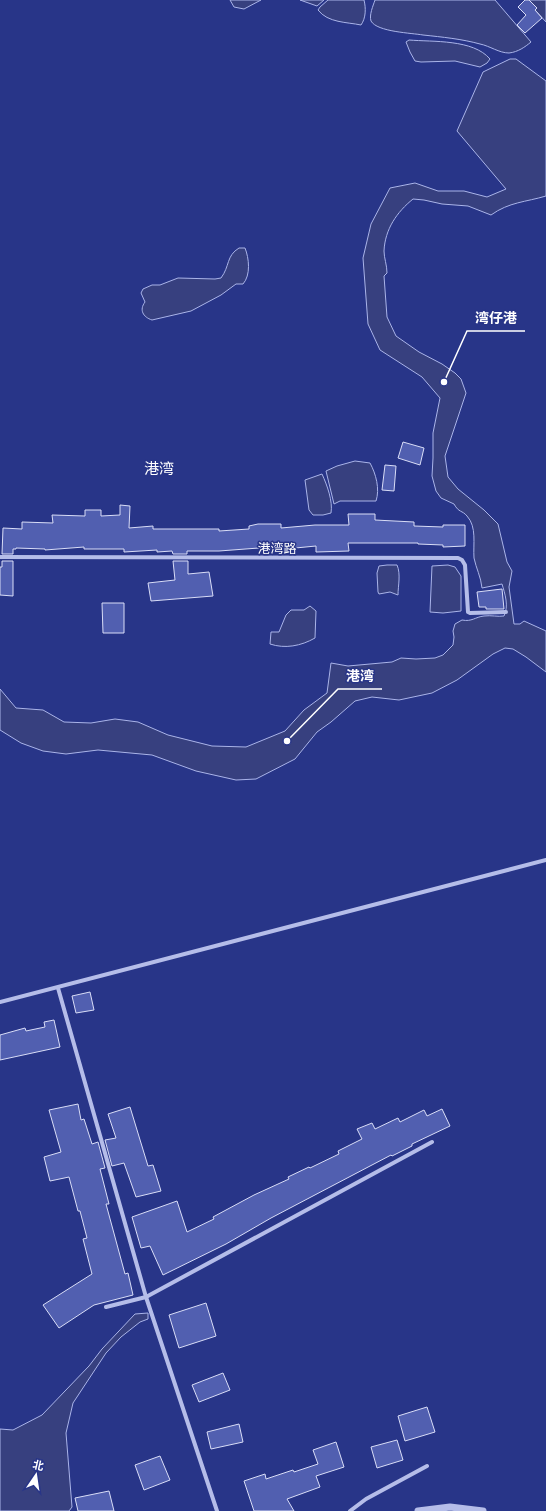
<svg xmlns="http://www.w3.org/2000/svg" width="546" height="1511" font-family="Poppins,'Noto Sans SC',sans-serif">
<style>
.water{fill:#37407f;stroke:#aab4e9}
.building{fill:#515fb0;stroke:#d9ddf7}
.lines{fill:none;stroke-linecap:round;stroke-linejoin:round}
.minor{stroke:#b5bde9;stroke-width:4}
.tertiary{stroke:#b5bde9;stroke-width:7}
.labels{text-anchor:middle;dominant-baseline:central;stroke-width:3;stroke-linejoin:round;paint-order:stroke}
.street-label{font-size:13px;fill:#fff;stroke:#283588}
.quarter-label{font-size:15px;fill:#fff;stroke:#283588}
.leader{fill:none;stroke:#fff;stroke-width:1.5}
.callout-dot{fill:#fff;stroke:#283588;stroke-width:1.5}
.callout-label{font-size:14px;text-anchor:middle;font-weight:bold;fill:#fff;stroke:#283588;stroke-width:3;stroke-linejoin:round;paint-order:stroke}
</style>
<rect width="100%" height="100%" fill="#283588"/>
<g class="water">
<path d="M 230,0 L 261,0 L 244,9 L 234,7 Z"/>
<path d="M 300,0 L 324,0 L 317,6 Z"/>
<path d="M 328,0 L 364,0 C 366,8 366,18 361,25 C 347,22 328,23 318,10 L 320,7 Z"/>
<path d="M 375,0 L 495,0 L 531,42 C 525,47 518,52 509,53 C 499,53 490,46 480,44 C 462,39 442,37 423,35 C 412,33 377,32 371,21 C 369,15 373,6 375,0 Z"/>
<path d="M 526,0 L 546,0 L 546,22 Z"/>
<path d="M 409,40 C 433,42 473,39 490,59 L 487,63 L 480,67 L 455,61 L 421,62 L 415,61 L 410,52 L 406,42 Z"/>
<path d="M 510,59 L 516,59 L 546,81 L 546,196 C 526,202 509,202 491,215 L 468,206 L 442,204 L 424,200 L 413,199 C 397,212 385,229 384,251 C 384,258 387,265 387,273 L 384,276 L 387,317 L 396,336 L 419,352 L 442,364 L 455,373 L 461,379 L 466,393 L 445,456 L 448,477 L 458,489 L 484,510 L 498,524 L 507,562 L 512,571 L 509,587 L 514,624 L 520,624 L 524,621 L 546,631 L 546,672 L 526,657 L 513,649 L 505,648 L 493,654 L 457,680 L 432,693 L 399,700 L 372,697 L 355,701 L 331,722 L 317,732 L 295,759 L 256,779 L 236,780 L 196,771 L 152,755 L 98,750 L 66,754 L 43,751 L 21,743 L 0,730 L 0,689 L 16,708 L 43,710 L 64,722 L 91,723 L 115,719 L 138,722 L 168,735 L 212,746 L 246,747 L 285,731 L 304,710 L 327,693 L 331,663 L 348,666 L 392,662 L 401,658 L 416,659 L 435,658 L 443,655 L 453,645 L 454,637 L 453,631 L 455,624 L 462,620 C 472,622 475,617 484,616 C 491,615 498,617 504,616 C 509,606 505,594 502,584 L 482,588 C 481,577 476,568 474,558 C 473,544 477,527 467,516 C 462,510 459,513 454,504 L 441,498 L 436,491 L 432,476 L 433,458 L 433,433 L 440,398 L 422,377 L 380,350 L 368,324 L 363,258 L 371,224 L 390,188 L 415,183 L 438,191 L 464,191 L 487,197 L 506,189 L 457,131 L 483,72 Z"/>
<path d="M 239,248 L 245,248 C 249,258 251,275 243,284 L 236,284 L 221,295 L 191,311 L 152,320 C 143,317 139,310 145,302 L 141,293 L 143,289 L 152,285 L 160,285 L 178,278 L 215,279 L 221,278 C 230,266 226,256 239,248 Z"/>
<path d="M 355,461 L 370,463 C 376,474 380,489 376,501 L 340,501 L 334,504 L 326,471 L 337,466 Z"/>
<path d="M 322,474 C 327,485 333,501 331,513 L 323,515 L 313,515 L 309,510 L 305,480 Z"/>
<path d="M 387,565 L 397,565 C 401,574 398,586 398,595 L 390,592 L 379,594 L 378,592 L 377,573 L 379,566 Z"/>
<path d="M 448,565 L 455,567 L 461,576 L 461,611 L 443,613 L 430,612 L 432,566 Z"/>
<path d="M 310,606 L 316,611 L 315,638 C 301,646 285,649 270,644 L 271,632 L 279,632 L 286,615 L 291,610 L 304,610 Z"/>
<path d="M 148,1313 L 148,1319 L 140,1322 L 121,1337 L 106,1353 L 73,1403 L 66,1433 L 72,1507 L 69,1511 L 0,1511 L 0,1429 L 13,1430 L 42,1415 L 89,1366 L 102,1349 L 135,1314 Z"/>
</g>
<g class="building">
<path d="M 525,0 L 529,0 L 537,8 L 535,10 L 542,18 L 525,33 L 517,25 L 526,15 L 518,7 Z"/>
<path d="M 403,442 L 424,448 L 420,465 L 398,458 Z"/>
<path d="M 385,465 L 396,466 L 394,491 L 382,490 Z"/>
<path d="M 120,505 L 130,506 L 129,528 L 153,526 L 153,529 L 219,529 L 219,531 L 249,529 L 249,526 L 258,524 L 281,524 L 281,528 L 315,525 L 349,525 L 348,514 L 375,514 L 375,520 L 414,522 L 414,526 L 443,527 L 443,525 L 465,525 L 465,546 L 443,547 L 443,545 L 418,544 L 418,543 L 348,543 L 349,551 L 316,552 L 316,546 L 285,549 L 259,548 L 219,551 L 187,551 L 187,554 L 173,554 L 172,551 L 157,552 L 157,550 L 124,552 L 124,549 L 84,549 L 84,547 L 45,550 L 45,549 L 16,548 L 16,549 L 13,549 L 13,554 L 2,554 L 3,528 L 22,529 L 22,522 L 53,523 L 52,515 L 85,516 L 85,510 L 101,510 L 101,516 L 120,515 Z"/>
<path d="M 2,561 L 13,561 L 13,596 L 0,595 L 0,567 L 2,567 Z"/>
<path d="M 173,561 L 188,561 L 188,574 L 209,572 L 213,596 L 151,601 L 148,583 L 175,580 Z"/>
<path d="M 502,589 L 504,609 L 486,609 L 486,607 L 479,607 L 477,592 Z"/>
<path d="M 102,603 L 124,603 L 124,633 L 103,633 Z"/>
<path d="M 90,992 L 94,1010 L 76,1013 L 72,996 Z"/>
<path d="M 54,1020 L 60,1047 L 0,1060 L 0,1035 L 25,1028 L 26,1031 L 45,1027 L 44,1022 Z"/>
<path d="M 78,1104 L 81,1120 L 84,1119 L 92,1144 L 98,1142 L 105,1168 L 100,1169 L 109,1204 L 106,1204 L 125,1274 L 128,1273 L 133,1295 L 94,1305 L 59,1328 L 43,1305 L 92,1274 L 83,1239 L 87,1238 L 80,1211 L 78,1211 L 69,1177 L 50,1181 L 44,1157 L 61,1152 L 49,1110 Z"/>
<path d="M 130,1107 L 148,1166 L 153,1165 L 161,1191 L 136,1197 L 124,1163 L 112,1166 L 105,1140 L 116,1138 L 108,1114 Z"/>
<path d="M 442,1109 L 450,1126 L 412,1144 L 412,1146 L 392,1156 L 391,1155 L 271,1218 L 226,1244 L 163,1275 L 150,1246 L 141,1248 L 132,1217 L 177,1201 L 187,1232 L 214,1219 L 213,1217 L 254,1195 L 289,1179 L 288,1177 L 309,1167 L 310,1168 L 339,1154 L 338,1151 L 362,1139 L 357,1129 L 372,1123 L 375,1129 L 398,1118 L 400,1122 L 424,1110 L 427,1116 Z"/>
<path d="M 206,1303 L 216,1336 L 179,1348 L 169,1315 Z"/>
<path d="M 223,1373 L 230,1390 L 199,1402 L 192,1385 Z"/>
<path d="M 427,1407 L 435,1432 L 405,1441 L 398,1416 Z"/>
<path d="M 239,1424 L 243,1442 L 211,1449 L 207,1432 Z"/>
<path d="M 397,1440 L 403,1460 L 377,1468 L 371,1447 Z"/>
<path d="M 336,1442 L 344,1467 L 316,1476 L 320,1487 L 287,1499 L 294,1511 L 254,1511 L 244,1481 L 265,1474 L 266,1479 L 293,1470 L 294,1472 L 318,1464 L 313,1450 Z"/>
<path d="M 160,1456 L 170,1480 L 144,1490 L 135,1465 Z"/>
<path d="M 109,1491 L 114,1511 L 78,1511 L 75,1498 Z"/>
</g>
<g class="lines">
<g class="minor">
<path d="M 0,557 L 458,558 L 462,560 L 465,565 L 468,612 L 470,613 L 506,612"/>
<path d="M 58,988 L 146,1297 L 217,1511"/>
<path d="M 0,1002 L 546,860"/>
<path d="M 106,1307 L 146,1297 L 432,1142"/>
<path d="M 350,1511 L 366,1499 L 427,1466"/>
</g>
<path class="tertiary" d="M 418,1511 L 450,1507 L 483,1511"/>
</g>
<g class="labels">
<g class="street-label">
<text x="277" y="548">港湾路</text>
</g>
<g class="quarter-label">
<text x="159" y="468">港湾</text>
</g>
</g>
<path class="leader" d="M444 382L467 331H525M287 741L338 689H382"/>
<g class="callout-dot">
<circle cx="444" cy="382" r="4"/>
<circle cx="287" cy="741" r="4"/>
</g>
<g class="callout-label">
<text x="496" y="323">湾仔港</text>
<text x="360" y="681">港湾</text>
</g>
<g transform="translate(36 1475) rotate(13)" stroke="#283588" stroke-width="3" paint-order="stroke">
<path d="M0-3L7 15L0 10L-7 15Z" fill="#ffffff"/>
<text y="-6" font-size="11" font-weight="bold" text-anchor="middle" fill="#ffffff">北</text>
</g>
</svg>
